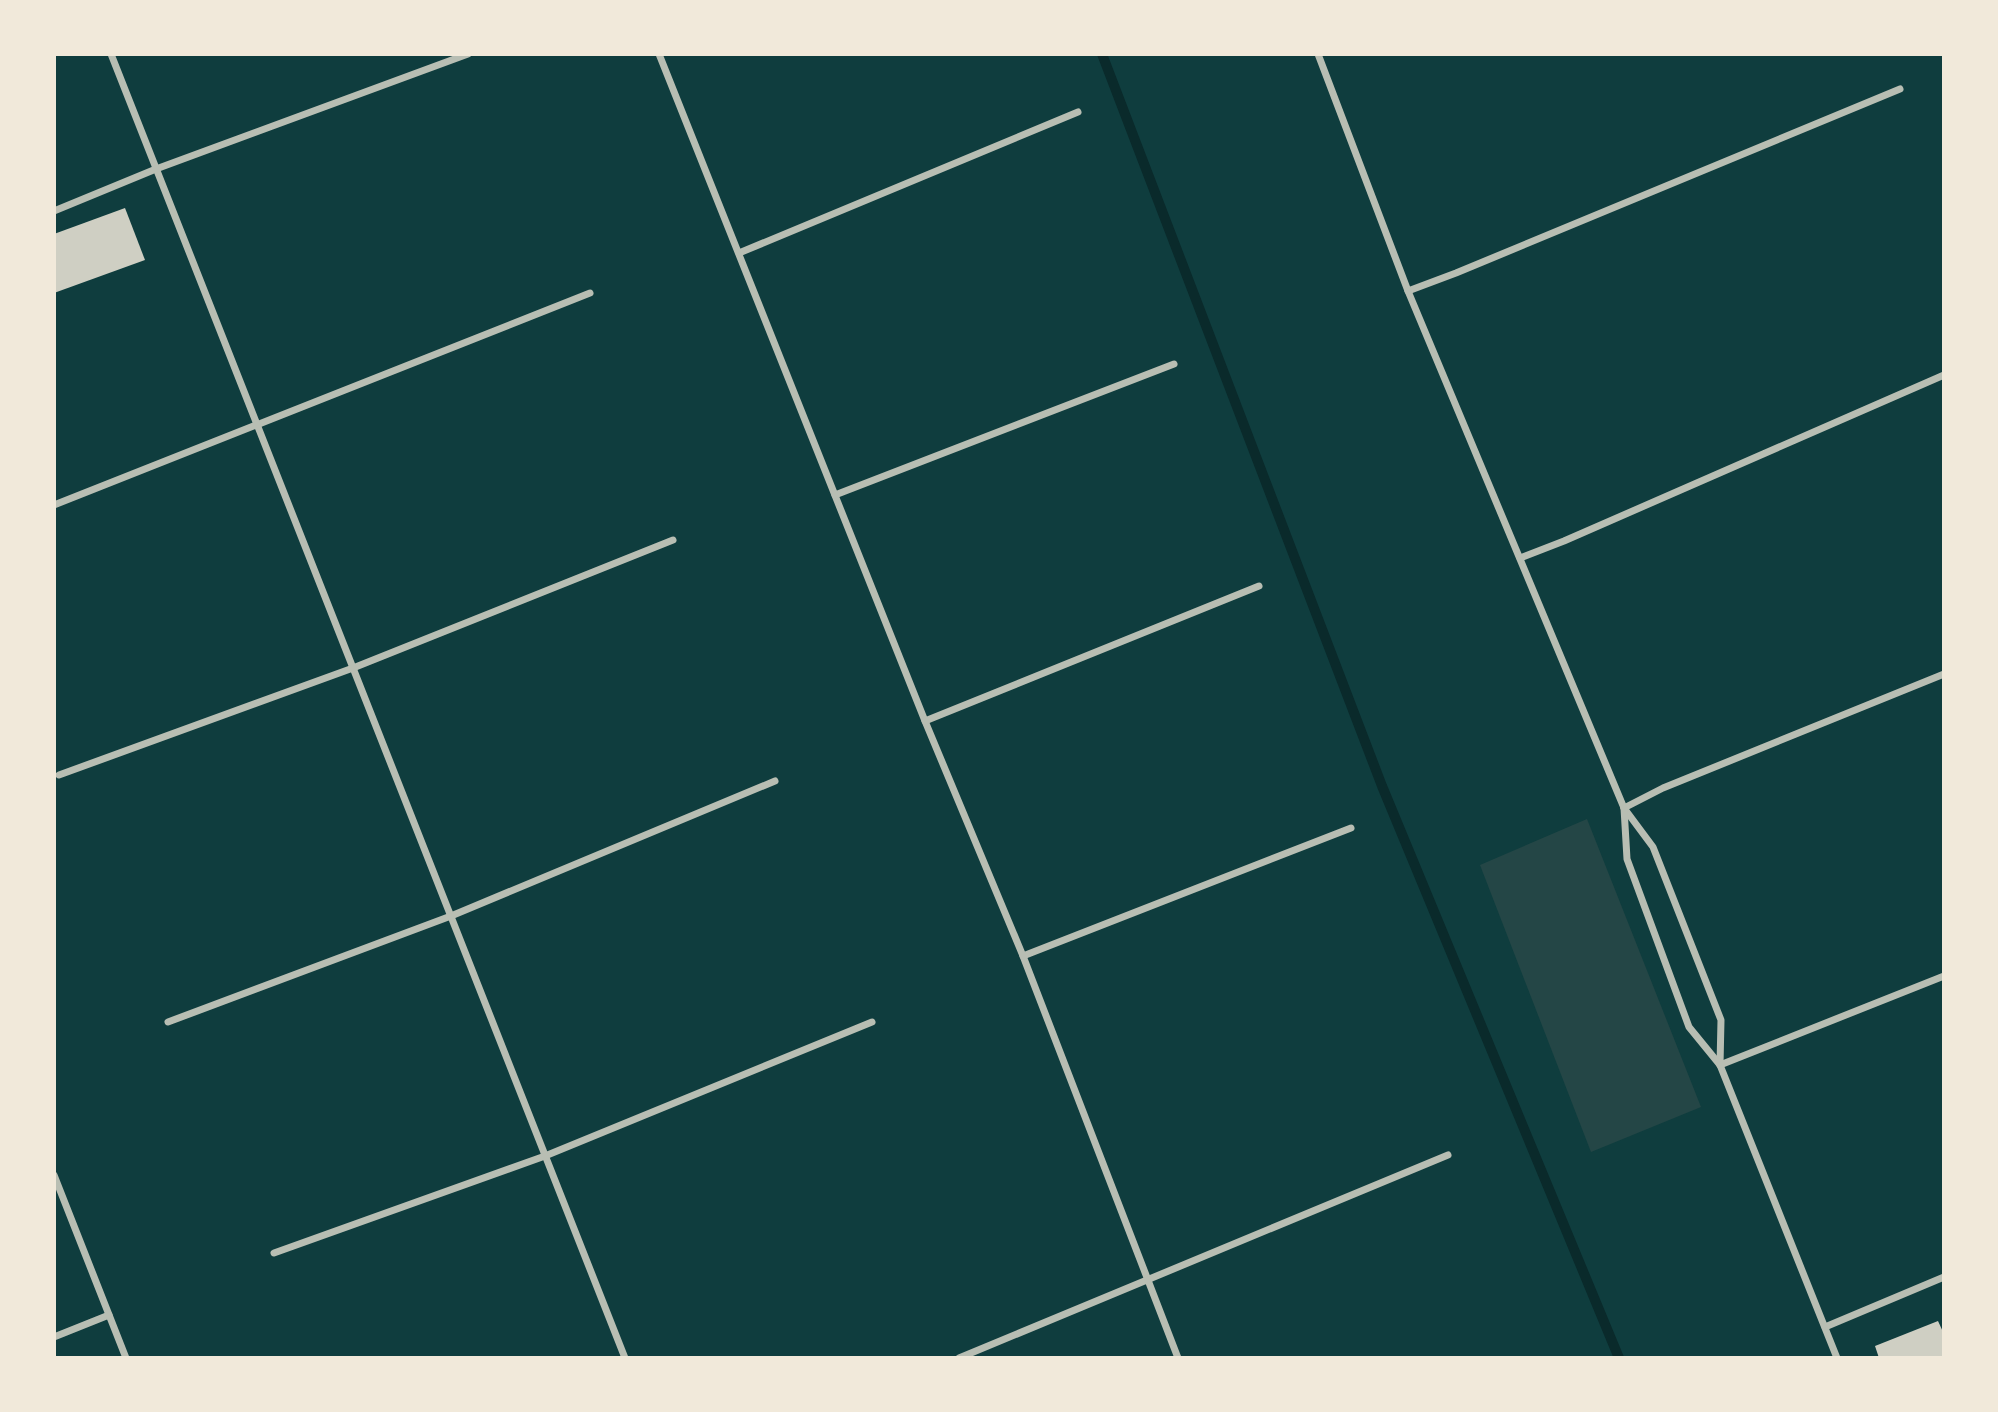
<svg xmlns="http://www.w3.org/2000/svg" width="1998" height="1412" font-family="'Fira Sans Condensed',sans-serif">
<style>
.green{fill:#244646}
.lines{fill:none;stroke-linecap:round;stroke-linejoin:round}
.stream{stroke:#0a2a2b;stroke-width:10}
.building{fill:#cfcfc3}
.minor{stroke:#b8beb3;stroke-width:7}
</style>
<rect width="100%" height="100%" fill="#0f3d3e"/>
<path class="green" d="M 1587,819 L 1701,1107 L 1591,1152 L 1480,865 Z"/>
<g class="lines">
<path class="stream" d="M 1102,54 L 1382,786 L 1619,1358"/>
</g>
<g class="building">
<path d="M 125,208 L 145,260 L 54,293 L 54,234 Z"/>
<path d="M 1938,1321 L 1944,1334 L 1944,1358 L 1879,1358 L 1875,1346 Z"/>
</g>
<g class="lines">
<g class="minor">
<path d="M 111,54 L 625,1358"/>
<path d="M 659,54 L 925,721 L 1023,956 L 1178,1358"/>
<path d="M 1318,54 L 1408,291 L 1624,808 L 1653,847 L 1721,1020 L 1720,1065"/>
<path d="M 54,211 L 156,169 L 468,54"/>
<path d="M 739,253 L 1078,112"/>
<path d="M 1408,291 L 1456,273 L 1900,89"/>
<path d="M 835,495 L 1174,364"/>
<path d="M 54,505 L 590,293"/>
<path d="M 1520,558 L 1564,541 L 1944,375"/>
<path d="M 925,721 L 1259,586"/>
<path d="M 59,775 L 353,668 L 673,540"/>
<path d="M 1624,808 L 1627,859 L 1689,1027 L 1720,1065 L 1837,1358"/>
<path d="M 1624,808 L 1663,788 L 1944,674"/>
<path d="M 1023,956 L 1351,828"/>
<path d="M 168,1022 L 451,916 L 775,781"/>
<path d="M 1720,1065 L 1944,976"/>
<path d="M 54,1175 L 126,1358"/>
<path d="M 274,1253 L 545,1156 L 872,1022"/>
<path d="M 1825,1327 L 1944,1277"/>
<path d="M 54,1337 L 109,1315"/>
<path d="M 959,1358 L 1448,1155"/>
</g>
</g>
<rect width="1998" height="1412" fill="none" stroke="#f1e9da" stroke-width="112"/>
</svg>
